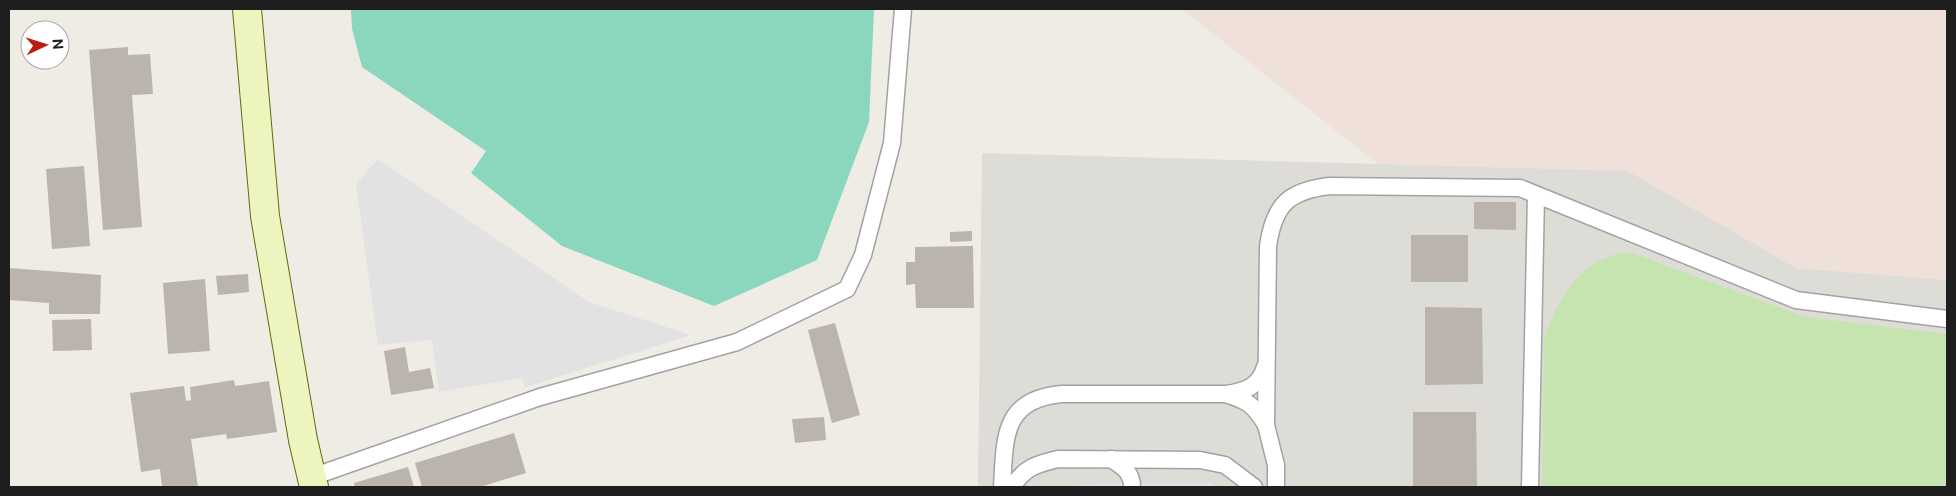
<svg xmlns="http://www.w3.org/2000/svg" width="1956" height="496" font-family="'Public Sans',sans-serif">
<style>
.military{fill:#efe1da}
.airport{fill:#dddcd6}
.grass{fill:#c6e4af}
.pitch{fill:#8ad7be}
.parking{fill:#e2e2e2}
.building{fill:#bbb4ae}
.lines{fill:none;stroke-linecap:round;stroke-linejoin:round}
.lane-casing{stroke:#a2a2a2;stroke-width:19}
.secondary-casing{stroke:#5c6c0e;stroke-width:30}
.lane{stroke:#fff;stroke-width:16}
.secondary{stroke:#edf4bd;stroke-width:28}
</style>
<rect width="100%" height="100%" fill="#eeece5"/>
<path class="military" d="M 1182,9 L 1947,9 L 1947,280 L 1796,268 L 1628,171 L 1378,164 Z"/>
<path class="airport" d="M 982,153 L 1628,171 L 1796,268 L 1947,280 L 1947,487 L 978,487 Z"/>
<path class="grass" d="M 1632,253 L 1805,317 L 1947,334 L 1947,487 L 1542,487 L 1544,338 C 1556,303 1576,267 1613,255 C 1619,253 1626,253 1632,253 Z"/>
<path class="pitch" d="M 351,9 L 874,9 L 869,122 L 817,260 L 714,306 L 562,246 L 471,173 L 486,151 L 362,67 L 352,29 Z"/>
<g class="parking">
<path d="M 378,159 L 589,302 L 691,335 L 526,387 L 522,378 L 439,392 L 432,340 L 378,345 L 356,184 Z"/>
<path d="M 1132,483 L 1210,483 L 1216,487 L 1045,487 Z"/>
</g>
<g class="building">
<path d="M 128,47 L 128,55 L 150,54 L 153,94 L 132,95 L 142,227 L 103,230 L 89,50 Z"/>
<path d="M 84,166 L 90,246 L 52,249 L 46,169 Z"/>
<path d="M 1474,202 L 1516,202 L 1516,230 L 1474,229 Z"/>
<path d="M 972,231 L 972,241 L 950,242 L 950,232 Z"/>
<rect x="1411" y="235" width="57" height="47"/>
<path d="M 973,246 L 974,308 L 916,308 L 915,284 L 906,285 L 906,262 L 915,262 L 915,247 Z"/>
<path d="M 9,268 L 101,275 L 100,314 L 49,314 L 49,303 L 9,300 Z"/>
<path d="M 248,274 L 249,292 L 218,295 L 216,276 Z"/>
<path d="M 205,279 L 210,351 L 168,354 L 163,283 Z"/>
<path d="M 1425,307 L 1482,308 L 1483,384 L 1425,385 Z"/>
<path d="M 91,319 L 92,350 L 53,351 L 52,320 Z"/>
<path d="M 835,323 L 860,415 L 832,423 L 808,330 Z"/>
<path d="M 405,347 L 409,372 L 430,368 L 434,388 L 391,395 L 384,351 Z"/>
<path d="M 234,380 L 235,386 L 269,381 L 277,432 L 227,439 L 226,434 L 191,439 L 198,487 L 162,487 L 160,469 L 141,472 L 130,393 L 184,386 L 186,401 L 191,400 L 190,387 Z"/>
<path d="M 1413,412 L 1476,412 L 1477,487 L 1413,487 Z"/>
<path d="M 824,417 L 826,440 L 795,443 L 792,419 Z"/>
<path d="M 514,433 L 526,473 L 480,487 L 422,487 L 415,463 Z"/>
<path d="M 408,467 L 414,487 L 355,487 L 354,483 Z"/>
</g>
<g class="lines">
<defs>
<g id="lane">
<path d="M 1227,394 C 1245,391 1259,387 1265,367"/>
<path d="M 1111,459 C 1123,467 1132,472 1132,487"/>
<path d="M 312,477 L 540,397 L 737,342 L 847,289 L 863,255 L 892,143 L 903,9"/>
<path d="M 1002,487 C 1005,438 1002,399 1062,394 L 1225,394 C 1247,400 1254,405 1266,425"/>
<path d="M 1012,487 C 1024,468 1036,464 1058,459 L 1200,460 L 1225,465 L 1254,487"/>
<path d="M 1276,487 L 1276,465 L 1266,425 L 1268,246 C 1274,205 1288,191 1329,186 L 1520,188 L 1796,300 L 1947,319"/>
<path d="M 1530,487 L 1536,195"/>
</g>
<path id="secondary" d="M 247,9 L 265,216 L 303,440 L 314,487"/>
</defs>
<use href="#lane" class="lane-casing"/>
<use href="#secondary" class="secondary-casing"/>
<use href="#lane" class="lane"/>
<use href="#secondary" class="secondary"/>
</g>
<rect width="1956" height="496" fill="none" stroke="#1e1e1e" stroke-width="20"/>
<g transform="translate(45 45) rotate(86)"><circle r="24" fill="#ffffff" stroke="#a5a5a5"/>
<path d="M0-4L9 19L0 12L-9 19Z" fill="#bb1d11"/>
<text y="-8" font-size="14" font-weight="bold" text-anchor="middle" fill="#1e1e1e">N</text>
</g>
</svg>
